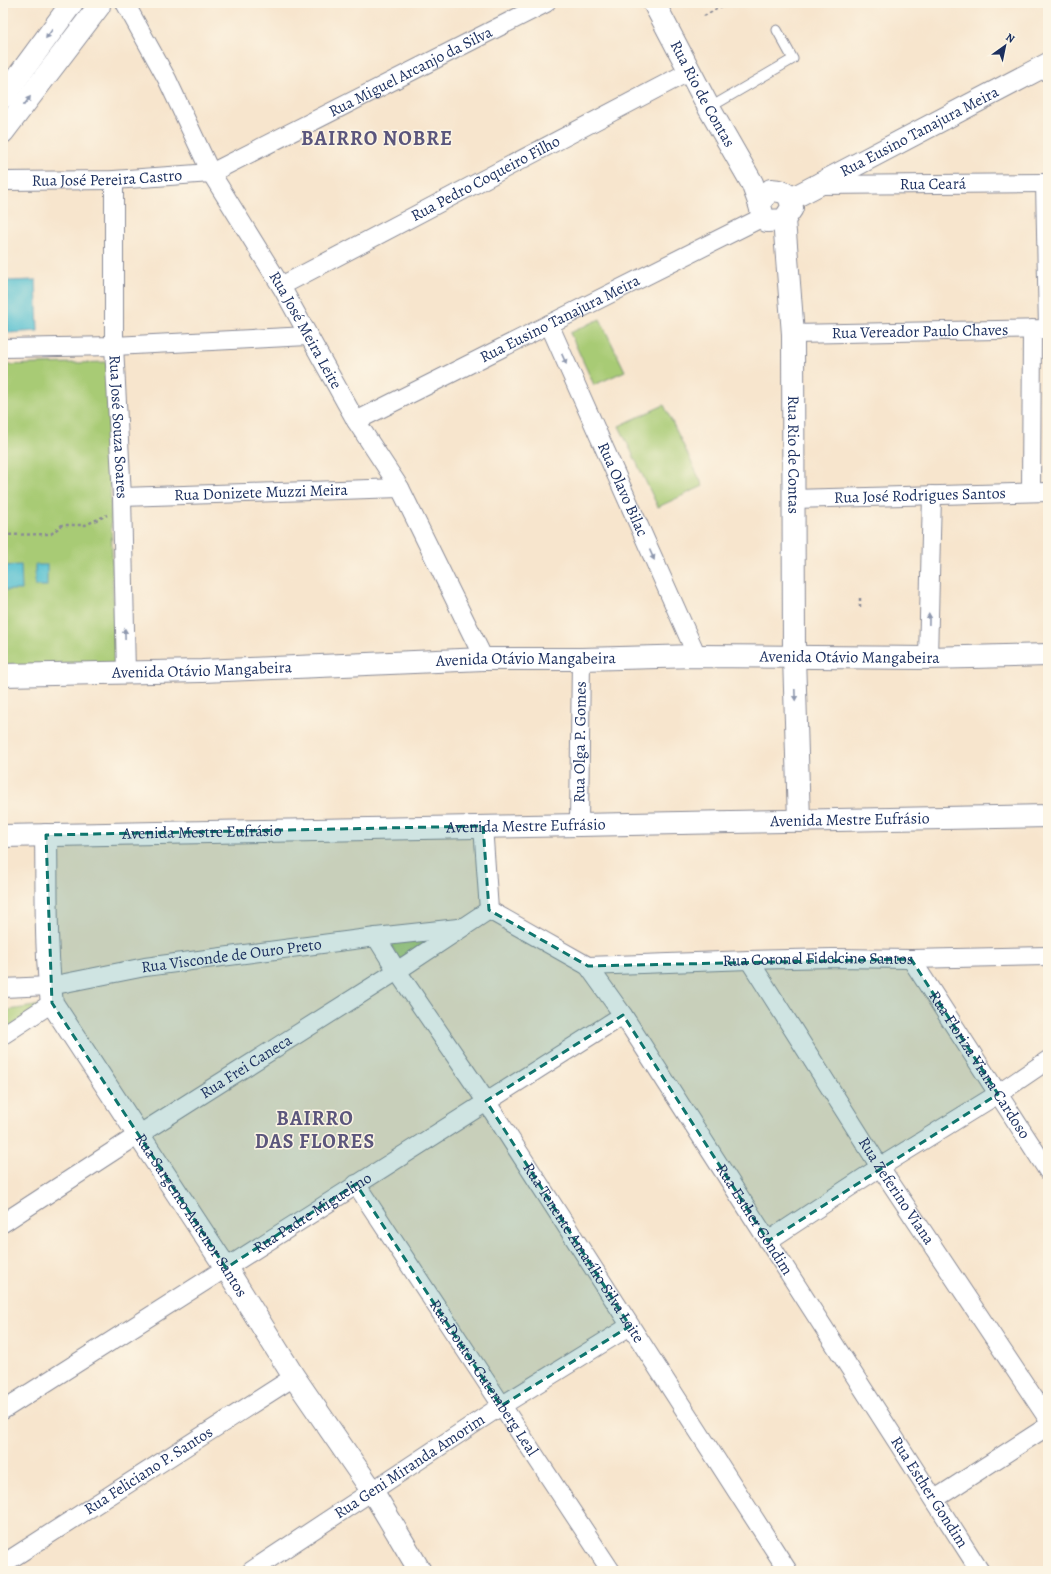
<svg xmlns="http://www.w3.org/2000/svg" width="1051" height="1574" font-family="Alegreya,serif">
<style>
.green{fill:#a8cb75;stroke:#627d6a}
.water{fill:#56c1d1;stroke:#387898}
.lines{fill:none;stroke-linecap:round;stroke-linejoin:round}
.service-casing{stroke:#898a96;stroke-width:11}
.minor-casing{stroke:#898a96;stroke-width:20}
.tertiary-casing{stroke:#898a96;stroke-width:24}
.secondary-casing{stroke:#898a96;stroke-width:24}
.path{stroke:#898a96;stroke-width:2.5;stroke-dasharray:3 3;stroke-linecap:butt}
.service{stroke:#fff;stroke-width:9}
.minor{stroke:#fff;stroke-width:18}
.tertiary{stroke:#fff;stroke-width:22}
.secondary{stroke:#fff;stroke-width:22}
.oneway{fill:#8d97ae}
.marked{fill:#0f766e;fill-opacity:0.2;stroke:#0f766e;stroke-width:3;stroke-dasharray:8 5;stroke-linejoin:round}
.labels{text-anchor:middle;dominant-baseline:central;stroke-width:3;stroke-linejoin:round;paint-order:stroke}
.street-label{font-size:16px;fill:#1b2f5e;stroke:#fcf5e5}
.district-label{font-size:20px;font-weight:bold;letter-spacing:1px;fill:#5b567c;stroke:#fcf5e5}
</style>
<rect width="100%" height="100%" fill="#fcf5e5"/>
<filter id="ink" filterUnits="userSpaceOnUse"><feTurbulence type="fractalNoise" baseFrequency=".025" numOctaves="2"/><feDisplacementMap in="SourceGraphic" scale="8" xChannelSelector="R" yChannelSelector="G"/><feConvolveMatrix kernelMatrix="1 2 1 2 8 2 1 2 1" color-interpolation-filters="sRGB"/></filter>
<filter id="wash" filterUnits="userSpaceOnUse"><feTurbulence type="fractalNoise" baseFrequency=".012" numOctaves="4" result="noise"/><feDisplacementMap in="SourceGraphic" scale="16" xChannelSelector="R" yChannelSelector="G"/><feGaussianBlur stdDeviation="0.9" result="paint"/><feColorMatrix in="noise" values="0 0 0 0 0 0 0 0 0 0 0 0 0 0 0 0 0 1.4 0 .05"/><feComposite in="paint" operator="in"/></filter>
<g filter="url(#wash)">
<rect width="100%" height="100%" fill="#f7e5cd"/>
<g class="green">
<path d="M 600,319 L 625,371 L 594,385 L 570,333 Z"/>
<path d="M 107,362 L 115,666 L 3,669 L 3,365 Z"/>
<path d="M 664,405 L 703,486 L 658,507 L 619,426 Z"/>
<path d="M 434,937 L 399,960 L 390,943 Z"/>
<path d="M 41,1005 L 12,1028 L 3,1018 L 3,1011 Z"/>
</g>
<g class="water">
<path d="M 36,280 L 38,331 L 8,333 L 6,281 Z"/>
<path d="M 21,565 L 22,590 L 3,590 L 3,566 Z"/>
<rect x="35" y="565" width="12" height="21"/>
</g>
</g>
<g filter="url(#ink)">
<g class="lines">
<defs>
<path id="service" d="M 709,108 L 793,59 L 777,30"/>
<g id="minor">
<path id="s1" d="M 125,3 L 167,79 L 211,173 L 281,286 L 356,421 L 400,488 L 484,659"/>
<path id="s2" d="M 114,180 L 114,346 L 122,497 L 126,673"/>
<path id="s3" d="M 3,181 L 114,180 L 211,173 L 546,3"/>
<path d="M 1045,183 L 1048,329"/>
<path id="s4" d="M 819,185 L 1048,183"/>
<path id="s5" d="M 281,286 L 690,71"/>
<path id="s6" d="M 549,324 L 697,656"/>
<path id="s7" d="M 793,334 L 1048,329"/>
<path d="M 3,348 L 114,346 L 308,336"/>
<path id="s8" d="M 356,421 L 763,217"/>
<path d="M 1031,492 L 1032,329"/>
<path id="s9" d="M 122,497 L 400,488"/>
<path id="s10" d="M 793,499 L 1048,492"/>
<path d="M 928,658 L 932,495"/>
<path id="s11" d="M 579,824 L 581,659"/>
<path d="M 483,826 L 489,910"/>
<path id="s12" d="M 489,910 L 588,966 L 623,1015 L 980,1571"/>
<path id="s13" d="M 376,937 L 397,971 L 486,1101 L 788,1571"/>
<path id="s14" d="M 911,959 L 1048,1171"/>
<path id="s15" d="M 749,960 L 880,1167 L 1048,1419"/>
<path id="s16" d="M 588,966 L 749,960 L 833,958 L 911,959 L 1048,956"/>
<path id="s17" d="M 3,988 L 50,986 L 145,967 L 376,937 L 458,928"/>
<path d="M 3,1035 L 52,1003"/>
<path id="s18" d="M 356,1184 L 611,1571"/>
<path id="s19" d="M 3,1223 L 138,1135 L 397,971 L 489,910"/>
<path d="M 768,1241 L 880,1167 L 998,1094 L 1048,1060"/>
<path id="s20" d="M 3,1410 L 623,1015"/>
<path d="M 935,1499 L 1048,1426"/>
<path id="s21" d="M 3,1564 L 294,1377"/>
<path id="s22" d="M 251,1571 L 501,1406 L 630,1326"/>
</g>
<g id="tertiary">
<path id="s23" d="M 654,3 L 709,108 L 752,183 L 759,202"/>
<path d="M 771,190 C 786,191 790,194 792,208 L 784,220 L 767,221 L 763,217 L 759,202 Z"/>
<path id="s24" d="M 791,199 L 1048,64"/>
<path id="s25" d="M 784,220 L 793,334 L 794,656 L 799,821"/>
<path id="s26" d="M 46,835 C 47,891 45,948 52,1003 L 226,1268 L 294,1377 L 373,1492 L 420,1571"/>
<path id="s27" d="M 3,836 L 1048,816"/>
</g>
<g id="secondary">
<path d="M 3,97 L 72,3"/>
<path d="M 3,132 L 99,6 L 99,3"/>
<path id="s28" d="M 3,675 L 202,671 L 484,659 L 581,659 L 697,656 L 928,658 L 1048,655"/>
</g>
</defs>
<use href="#service" class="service-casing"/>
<use href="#minor" class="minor-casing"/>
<use href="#tertiary" class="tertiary-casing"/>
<use href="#secondary" class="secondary-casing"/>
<g class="path">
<path d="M 704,16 L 727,3"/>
<path d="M 3,535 L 51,534 L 62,525 L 85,525 L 107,515"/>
<path d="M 860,598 L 860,610"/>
</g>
<use href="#service" class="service"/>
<use href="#minor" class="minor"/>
<use href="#tertiary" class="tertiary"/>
<use href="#secondary" class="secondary"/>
</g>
<defs><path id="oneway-solid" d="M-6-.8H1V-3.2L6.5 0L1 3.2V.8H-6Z"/></defs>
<g class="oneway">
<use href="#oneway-solid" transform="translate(49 34) rotate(126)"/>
<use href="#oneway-solid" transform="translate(27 101) rotate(-53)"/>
<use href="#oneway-solid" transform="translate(564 359) rotate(66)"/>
<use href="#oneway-solid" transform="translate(652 555) rotate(66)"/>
<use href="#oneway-solid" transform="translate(929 619) rotate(-89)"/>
<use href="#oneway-solid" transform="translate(125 634) rotate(-91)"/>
<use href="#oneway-solid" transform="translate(795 695) rotate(88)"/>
</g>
</g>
<path class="marked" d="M 483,826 L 489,910 L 588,966 L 911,959 L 998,1094 L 768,1241 L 623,1015 L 486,1101 L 630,1326 L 501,1406 L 356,1184 L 226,1268 L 52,1003 L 46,835 Z"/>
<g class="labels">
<g class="street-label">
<text stroke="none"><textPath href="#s3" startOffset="432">Rua Miguel Arcanjo da Silva</textPath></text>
<text stroke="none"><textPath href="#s23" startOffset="103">Rua Rio de Contas</textPath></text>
<text stroke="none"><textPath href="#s24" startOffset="145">Rua Eusino Tanajura Meira</textPath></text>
<text stroke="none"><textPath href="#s3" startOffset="104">Rua José Pereira Castro</textPath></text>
<text stroke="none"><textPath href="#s5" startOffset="231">Rua Pedro Coqueiro Filho</textPath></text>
<text stroke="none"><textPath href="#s4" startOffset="114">Rua Ceará</textPath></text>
<text stroke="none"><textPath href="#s8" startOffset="228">Rua Eusino Tanajura Meira</textPath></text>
<text stroke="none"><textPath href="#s1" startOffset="374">Rua José Meira Leite</textPath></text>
<text stroke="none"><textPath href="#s7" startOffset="127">Rua Vereador Paulo Chaves</textPath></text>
<text stroke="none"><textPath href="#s2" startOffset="247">Rua José Souza Soares</textPath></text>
<text stroke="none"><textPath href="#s25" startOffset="235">Rua Rio de Contas</textPath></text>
<text stroke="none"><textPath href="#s6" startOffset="181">Rua Olavo Bilac</textPath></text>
<text stroke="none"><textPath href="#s9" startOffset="139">Rua Donizete Muzzi Meira</textPath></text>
<text stroke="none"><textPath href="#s10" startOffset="127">Rua José Rodrigues Santos</textPath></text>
<text stroke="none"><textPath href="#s28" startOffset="847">Avenida Otávio Mangabeira</textPath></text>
<text stroke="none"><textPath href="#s28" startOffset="523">Avenida Otávio Mangabeira</textPath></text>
<text stroke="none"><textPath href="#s28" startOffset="199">Avenida Otávio Mangabeira</textPath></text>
<text stroke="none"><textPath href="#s11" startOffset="82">Rua Olga P. Gomes</textPath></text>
<text stroke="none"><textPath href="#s27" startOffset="847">Avenida Mestre Eufrásio</textPath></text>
<text stroke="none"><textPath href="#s27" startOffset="523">Avenida Mestre Eufrásio</textPath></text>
<text stroke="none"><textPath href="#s27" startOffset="199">Avenida Mestre Eufrásio</textPath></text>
<text stroke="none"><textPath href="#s17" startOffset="231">Rua Visconde de Ouro Preto</textPath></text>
<text stroke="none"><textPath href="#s16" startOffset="230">Rua Coronel Fidelcino Santos</textPath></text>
<text stroke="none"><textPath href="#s14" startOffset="126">Rua Floriza Viana Cardoso</textPath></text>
<text stroke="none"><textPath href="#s19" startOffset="289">Rua Frei Caneca</textPath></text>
<text stroke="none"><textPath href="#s15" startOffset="274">Rua Zeferino Viana</textPath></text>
<text stroke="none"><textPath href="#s20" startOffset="367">Rua Padre Miguelino</textPath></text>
<text stroke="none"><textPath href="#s26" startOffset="422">Rua Sargento Antenor Santos</textPath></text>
<text stroke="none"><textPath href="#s12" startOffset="417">Rua Esther Gondim</textPath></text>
<text stroke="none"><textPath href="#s13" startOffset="378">Rua Tenente Amarílio Silva Leite</textPath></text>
<text stroke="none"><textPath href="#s18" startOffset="232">Rua Doutor Gutemberg Leal</textPath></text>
<text stroke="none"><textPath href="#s22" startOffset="190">Rua Geni Miranda Amorim</textPath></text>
<text stroke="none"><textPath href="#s21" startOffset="173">Rua Feliciano P. Santos</textPath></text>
<text stroke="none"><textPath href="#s12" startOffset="741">Rua Esther Gondim</textPath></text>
</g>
<g class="district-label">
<text x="377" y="138">BAIRRO NOBRE</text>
<text x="315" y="1118">BAIRRO<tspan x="315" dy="23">DAS FLORES</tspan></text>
</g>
</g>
<rect width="1051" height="1574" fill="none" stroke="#fcf5e5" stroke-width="16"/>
<g transform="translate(1005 46) rotate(33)" stroke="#fcf5e5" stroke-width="3" paint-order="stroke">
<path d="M0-3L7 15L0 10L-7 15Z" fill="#1b2f5e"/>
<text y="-6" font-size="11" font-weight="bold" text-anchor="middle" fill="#1b2f5e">N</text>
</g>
</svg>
